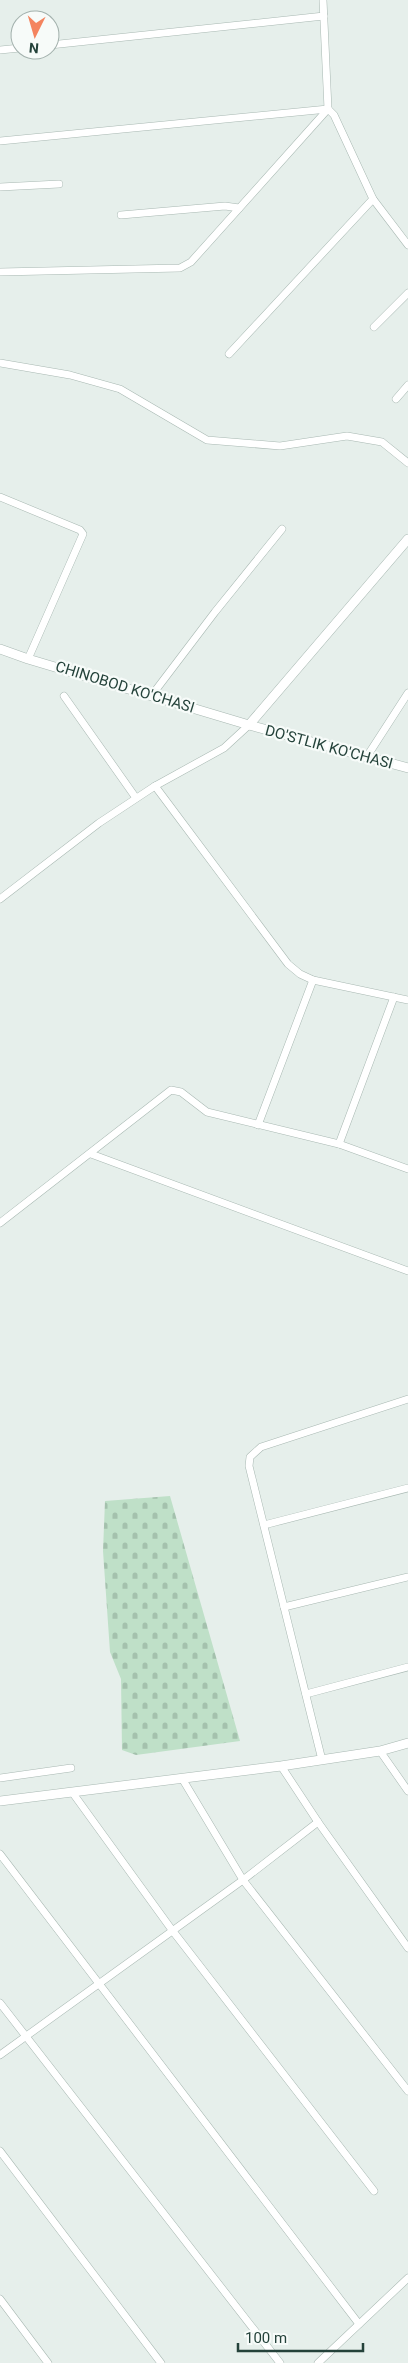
<svg xmlns="http://www.w3.org/2000/svg" width="408" height="2363" font-family="Roboto,sans-serif">
<style>
.cemetery{fill:url(#cemetery-stones)}
.lines{fill:none;stroke-linecap:round;stroke-linejoin:round}
.minor-casing{stroke:#a8b8b2;stroke-width:8}
.tertiary-casing{stroke:#a8b8b2;stroke-width:10}
.minor{stroke:#fff;stroke-width:7}
.tertiary{stroke:#fff;stroke-width:9}
.labels{text-anchor:middle;dominant-baseline:central;stroke-width:4.5;stroke-linejoin:round;paint-order:stroke}
.street-label{font-size:15px;fill:#24423a;stroke:#f7fbf9}
</style>
<defs>
<pattern id="cemetery-stones" width="16" height="16" patternUnits="userSpaceOnUse" patternTransform="scale(1.25)"><rect width="16" height="16" fill="#bfe0c8"/><path d="M2 7V4a2 2 0 0 1 4 0v3zM10 15v-3a2 2 0 0 1 4 0v3z" fill="#a4c1ad"/></pattern>
</defs>
<rect width="100%" height="100%" fill="#e6efeb"/>
<path class="cemetery" d="M 170,1496 L 240,1741 L 136,1755 L 122,1750 L 121,1679 L 110,1652 L 103,1551 L 105,1501 Z"/>
<g class="lines">
<defs>
<g id="minor">
<path d="M 323,0 L 328,109 L 334,115 L 373,199 L 408,245"/>
<path d="M 50,45 L 324,16"/>
<path d="M 0,50 L 20,48"/>
<path d="M 0,141 L 328,109"/>
<path d="M 0,187 L 59,184"/>
<path d="M 121,215 L 225,206 L 239,208"/>
<path d="M 0,272 L 180,268 L 191,262 L 328,109"/>
<path d="M 374,327 L 408,293"/>
<path d="M 229,354 L 373,199"/>
<path d="M 0,363 L 70,375 L 120,389 L 207,440 L 280,446 L 347,436 L 382,442 L 408,463"/>
<path d="M 396,399 L 408,385"/>
<path d="M 0,497 L 80,530 L 83,534 L 28,659"/>
<path d="M 152,695 L 215,612 L 282,529"/>
<path d="M 64,696 L 136,798"/>
<path d="M 366,758 L 408,693"/>
<path d="M 155,786 L 288,964 L 300,974 L 313,980 L 408,1000"/>
<path d="M 0,899 L 99,823 L 155,786 L 224,748 L 249,725"/>
<path d="M 258,1125 L 313,980"/>
<path d="M 339,1144 L 394,997"/>
<path d="M 91,1154 L 408,1271"/>
<path d="M 0,1223 L 171,1090 L 181,1092 L 207,1112 L 339,1144 L 408,1169"/>
<path d="M 264,1525 L 408,1488"/>
<path d="M 284,1607 L 408,1577"/>
<path d="M 306,1694 L 408,1667"/>
<path d="M 380,1751 L 408,1791"/>
<path d="M 322,1760 L 249,1466 L 250,1457 L 261,1447 L 408,1399"/>
<path d="M 281,1766 L 318,1822 L 408,1948"/>
<path d="M 0,1778 L 71,1768"/>
<path d="M 183,1780 L 243,1880 L 408,2091"/>
<path d="M 72,1792 L 172,1930 L 374,2191"/>
<path d="M 0,1854 L 359,2324"/>
<path d="M 0,2003 L 280,2363"/>
<path d="M 0,2055 L 243,1880 L 318,1822"/>
<path d="M 0,2151 L 161,2363"/>
<path d="M 0,2299 L 48,2363"/>
<path d="M 318,2363 L 408,2278"/>
</g>
<g id="tertiary">
<path d="M 0,649 L 28,659 L 249,725 L 408,768"/>
<path d="M 249,725 L 408,539"/>
<path d="M 0,1801 L 281,1766 L 380,1751 L 408,1743"/>
</g>
</defs>
<use href="#minor" class="minor-casing"/>
<use href="#tertiary" class="tertiary-casing"/>
<use href="#minor" class="minor"/>
<use href="#tertiary" class="tertiary"/>
</g>
<g class="labels">
<g class="street-label">
<text transform="translate(125 687) rotate(17)">CHINOBOD KO'CHASI</text>
<text transform="translate(329 747) rotate(15)">DO'STLIK KO'CHASI</text>
</g>
</g>
<g transform="translate(35 35) rotate(185)"><circle r="24" fill="#f7fbf9" stroke="#a3b1ad"/>
<path d="M0-4L9 19L0 12L-9 19Z" fill="#f4845f"/>
<text y="-8" font-size="14" font-weight="bold" text-anchor="middle" fill="#24423a">N</text>
</g>
<path d="M238 2343v8h125v-8" fill="none" stroke="#24423a" stroke-width="2.5"/>
<text x="245" y="2343" font-size="15" fill="#24423a" stroke="#f7fbf9" stroke-width="4" paint-order="stroke">100 m</text>
</svg>
